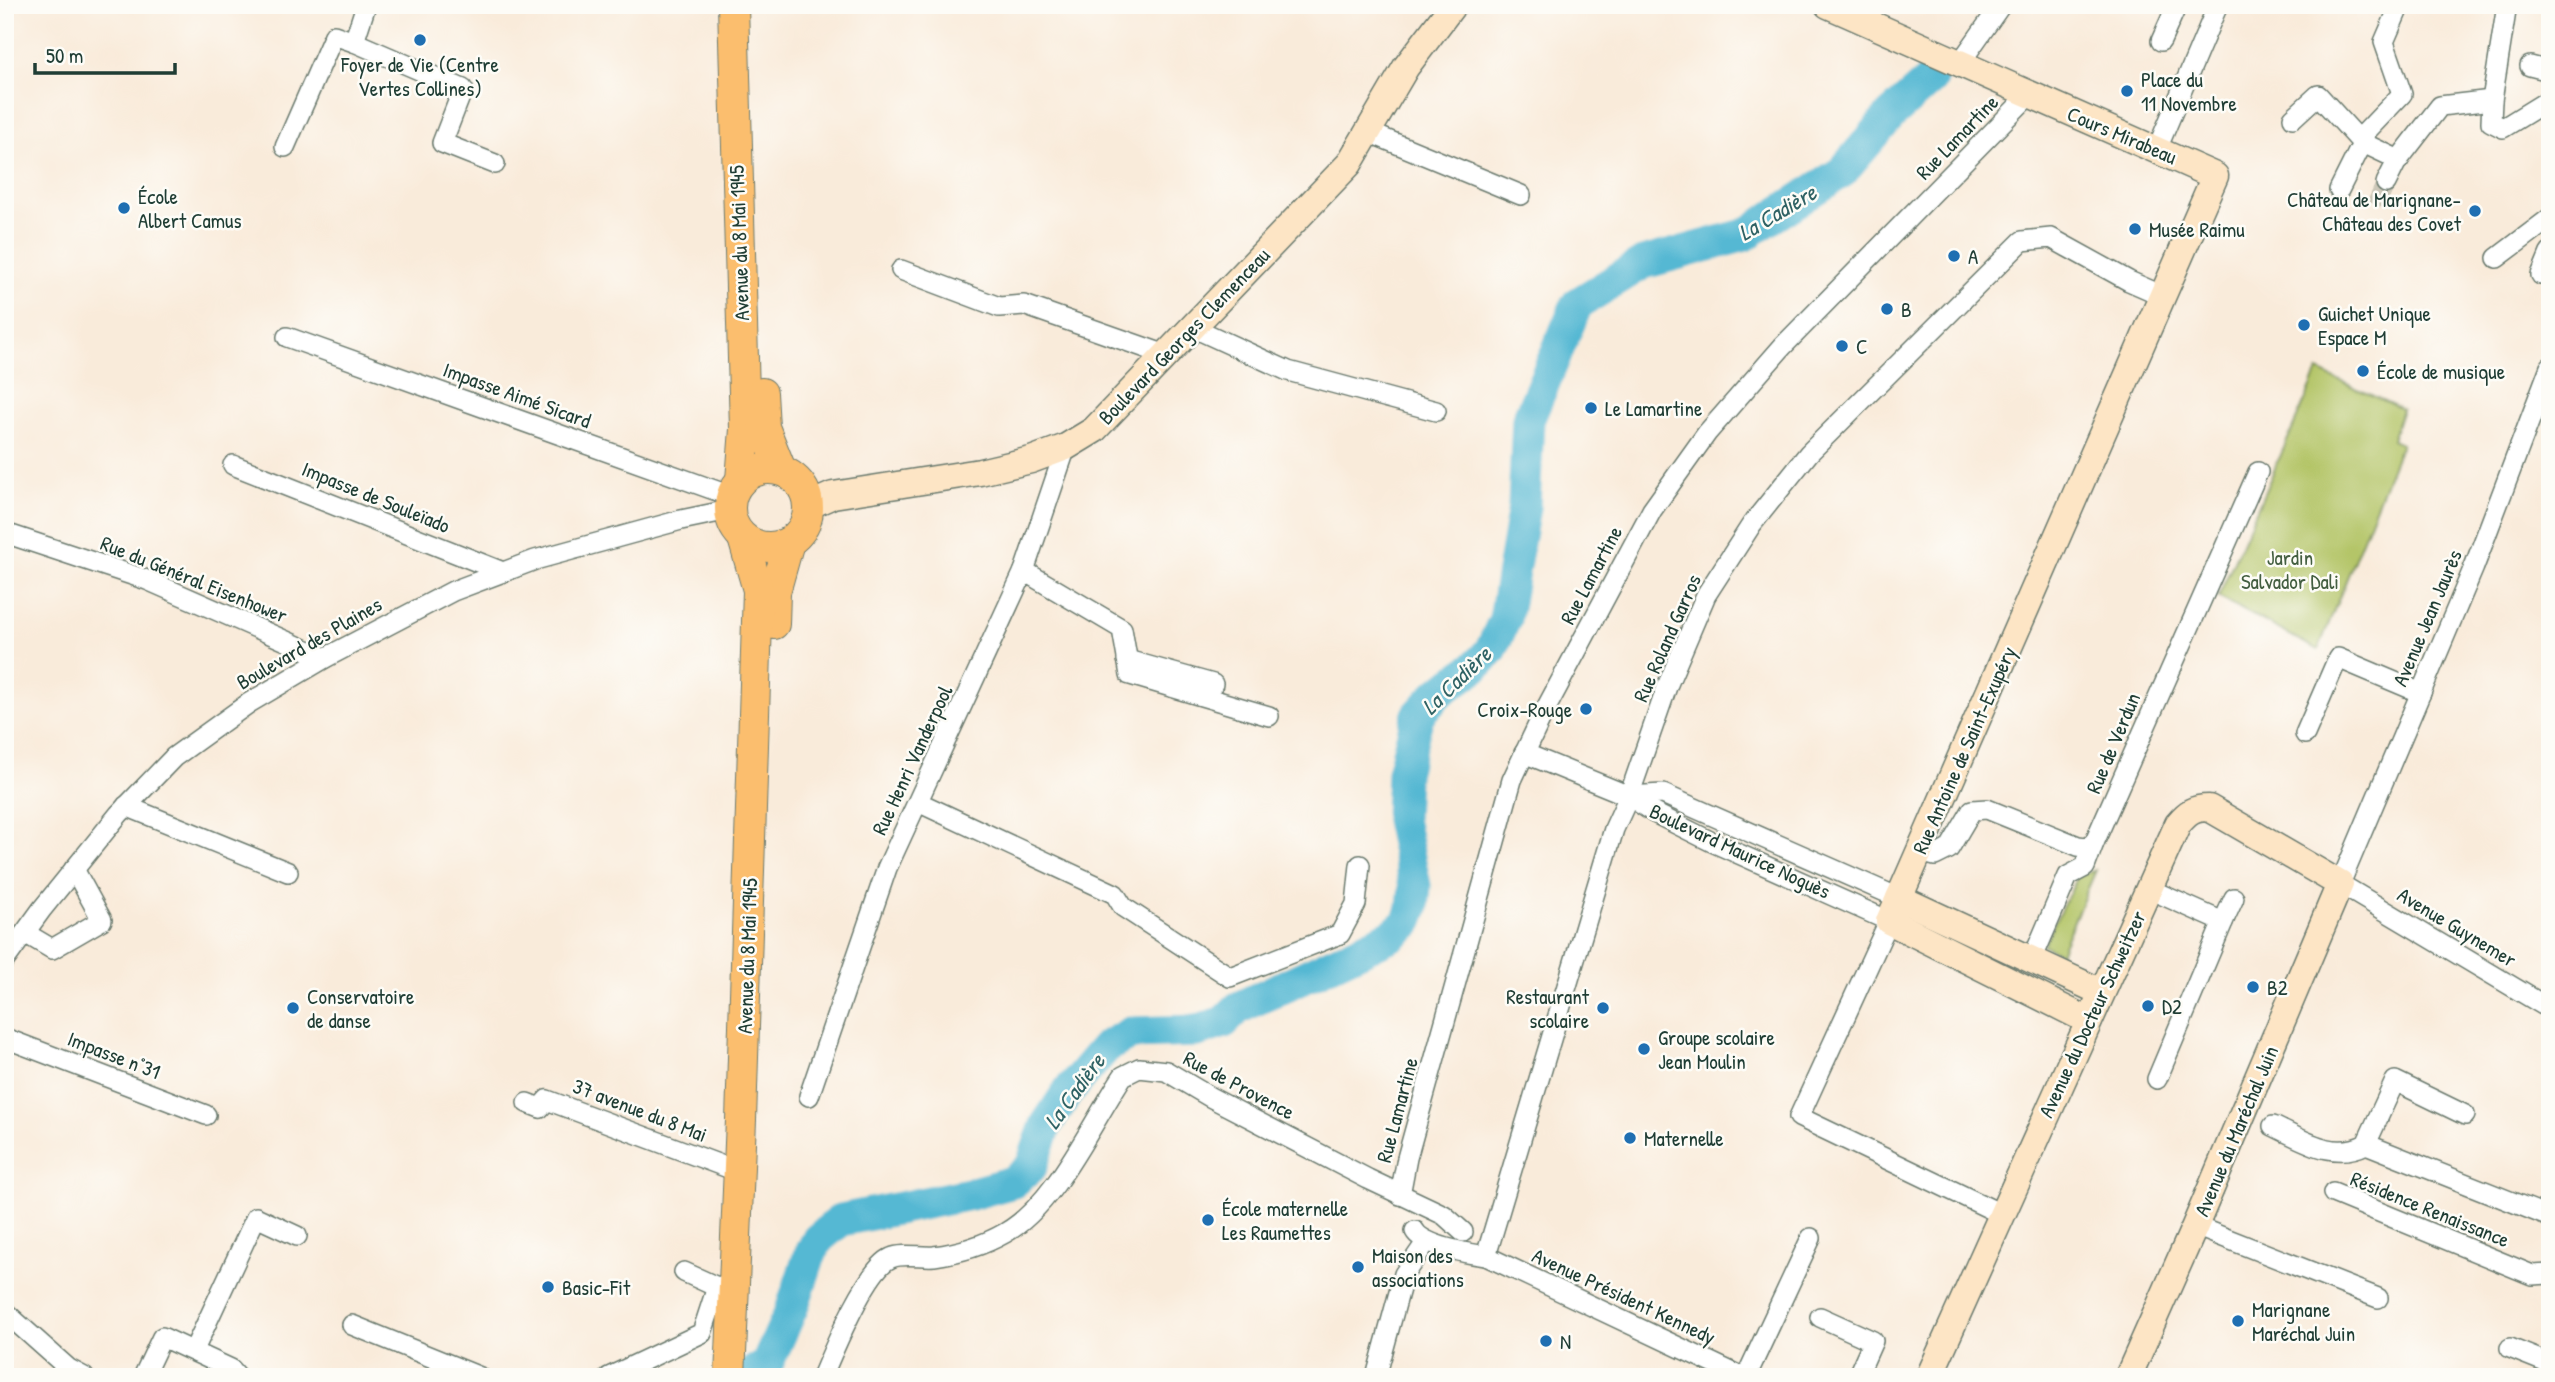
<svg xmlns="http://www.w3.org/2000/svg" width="2555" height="1382" font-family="'Patrick Hand',sans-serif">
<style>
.green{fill:#b4c568;stroke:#6a814e;stroke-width:2}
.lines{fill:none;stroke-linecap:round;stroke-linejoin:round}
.river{stroke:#55b8d3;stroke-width:33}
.street-tunnel{stroke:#cdc8b9;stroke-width:19;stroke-dasharray:19 10;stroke-linecap:butt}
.street-casing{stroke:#6b7a6e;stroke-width:22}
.secondary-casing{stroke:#6b7a6e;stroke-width:29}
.primary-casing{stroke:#6b7a6e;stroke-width:32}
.street{stroke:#fff;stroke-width:19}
.secondary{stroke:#fde5c5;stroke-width:26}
.primary{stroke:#fbbe6e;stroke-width:30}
.poi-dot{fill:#1f6fb2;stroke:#fdfcf7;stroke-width:2.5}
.labels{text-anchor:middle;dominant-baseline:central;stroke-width:5;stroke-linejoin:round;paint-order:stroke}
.poi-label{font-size:21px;fill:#1f3d34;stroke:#fdfcf7;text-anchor:start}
.street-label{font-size:21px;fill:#1f3d34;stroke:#fdfcf7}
.park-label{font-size:21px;fill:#445f41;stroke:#fdfcf7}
.water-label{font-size:23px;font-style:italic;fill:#2f6264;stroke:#fdfcf7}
</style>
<rect width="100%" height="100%" fill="#fdfcf7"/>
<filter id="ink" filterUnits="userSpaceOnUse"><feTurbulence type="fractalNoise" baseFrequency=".0143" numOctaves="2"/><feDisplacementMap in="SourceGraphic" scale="14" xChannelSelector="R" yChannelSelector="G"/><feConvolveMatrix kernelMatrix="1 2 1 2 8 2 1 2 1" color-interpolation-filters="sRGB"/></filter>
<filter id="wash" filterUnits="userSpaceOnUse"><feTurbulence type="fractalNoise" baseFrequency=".00686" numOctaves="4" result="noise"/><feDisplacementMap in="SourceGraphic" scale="28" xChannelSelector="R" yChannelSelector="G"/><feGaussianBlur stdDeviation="1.57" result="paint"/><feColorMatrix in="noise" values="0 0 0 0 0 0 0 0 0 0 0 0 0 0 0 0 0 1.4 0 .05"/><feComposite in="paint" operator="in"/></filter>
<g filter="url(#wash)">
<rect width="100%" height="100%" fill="#f9ebda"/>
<g class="green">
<path d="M 2318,371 L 2402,409 L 2392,440 L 2401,444 L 2318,650 L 2218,597 Z"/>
<path d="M 2096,870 L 2060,953 L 2043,945 L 2078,876 Z"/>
</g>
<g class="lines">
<path class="river" d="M 744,1377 L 767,1364 L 792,1308 L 809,1257 L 818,1239 L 841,1220 L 970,1194 L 1013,1182 L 1031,1167 L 1046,1125 L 1067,1093 L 1106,1047 L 1131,1033 L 1197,1031 L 1224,1022 L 1238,1008 L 1392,935 L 1407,923 L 1413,907 L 1415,886 L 1401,819 L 1403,773 L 1418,715 L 1438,693 L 1475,667 L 1491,650 L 1505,619 L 1524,507 L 1528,420 L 1577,304 L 1643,263 L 1745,235 L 1842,172 L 1890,116 L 1931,79"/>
</g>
</g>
<g filter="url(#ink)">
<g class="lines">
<path class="street-tunnel" d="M 2376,205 L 2386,183"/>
<defs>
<g id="street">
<path d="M 366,5 L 354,42 L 463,89 L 442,143 L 495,164"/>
<path d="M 2507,5 L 2492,100 L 2491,122 L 2503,128 L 2550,99"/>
<path d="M 2161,41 L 2177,5"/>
<path d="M 1960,63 L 2001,5"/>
<path d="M 2530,66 L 2550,71"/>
<path d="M 2293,118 L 2318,95 L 2361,142 L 2399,160"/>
<path d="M 1368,132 L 1521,195"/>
<path d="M 285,147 L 334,35 L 354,42"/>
<path d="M 2157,149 L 2218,5"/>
<path d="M 2386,183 L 2396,163 L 2440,106 L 2492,100"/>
<path d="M 2339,190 L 2360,148 L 2362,136 L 2402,94 L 2384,42 L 2400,5"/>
<path d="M 2497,258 L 2550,218"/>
<path d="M 901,270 L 999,307 L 1024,305 L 1166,355"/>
<path d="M 2541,275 L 2550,253"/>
<path d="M 1192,327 L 1288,371 L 1436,411"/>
<path d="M 287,337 L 731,496"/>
<path d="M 2550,367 L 2474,567 L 2340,884 L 2550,1009"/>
<path d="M 233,465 L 503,572"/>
<path d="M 5,533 L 147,580 L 325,658"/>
<path d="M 1024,571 L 1122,629 L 1130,675 L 1269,716"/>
<path d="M 1127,660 L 1213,684"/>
<path d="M 2305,734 L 2338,658 L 2421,693"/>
<path d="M 1524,753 L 1629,796 L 1654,813 L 1710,841 L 1889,921 L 1799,1117 L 2001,1214"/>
<path d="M 1629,796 L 1663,794 L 1899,898"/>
<path d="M 918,802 L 1115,894 L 1123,907 L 1230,977 L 1340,934 L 1356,904 L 1360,865"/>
<path d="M 126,806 L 288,872"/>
<path d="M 1919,852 L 1935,856 L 1949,849 L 1972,810 L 1987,809 L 2078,846 L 2086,847 L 2094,843 L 2258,472"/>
<path d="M 2149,889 L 2223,922 L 2157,1079"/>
<path d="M 2223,922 L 2234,898"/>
<path d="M 25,933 L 52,949 L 102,920 L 74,869"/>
<path d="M 5,960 L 42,909 L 119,814 L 174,757 L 249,703 L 325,658 L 453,591 L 535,560 L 681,520 L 729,510"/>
<path d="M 2032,960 L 2068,876 L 2085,867 L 2094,843"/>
<path d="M 5,1038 L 206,1115"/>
<path d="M 809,1096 L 887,868 L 1024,571 L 1066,447"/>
<path d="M 527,1103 L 540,1108 L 547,1100 L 739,1172"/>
<path d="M 2273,1126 C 2304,1140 2333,1161 2366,1144 L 2395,1081 L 2465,1115"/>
<path d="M 2366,1144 L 2550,1217"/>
<path d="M 2333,1193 L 2532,1275 L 2550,1274"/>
<path d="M 1400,1195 L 1407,1158 L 1512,780 L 1543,714 L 1652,510 L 1707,433 L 1783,346 L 2029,95"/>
<path d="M 2195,1226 L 2378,1298"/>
<path d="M 1415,1231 C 1422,1245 1469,1254 1486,1256 L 1742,1377"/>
<path d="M 1486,1256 L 1614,829 L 1629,796 L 1668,684 L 1706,595 L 1752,524 L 1809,453 L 2022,241 L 2051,238 L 2129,281 L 2161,295"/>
<path d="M 684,1272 L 717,1287 L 729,1284"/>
<path d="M 5,1312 L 69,1369 L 84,1377"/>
<path d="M 1820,1317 L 1873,1341 L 1857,1377"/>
<path d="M 352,1325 L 480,1377"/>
<path d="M 2510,1348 L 2550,1364"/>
<path d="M 194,1350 L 256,1217 L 297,1236"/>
<path d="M 143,1377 L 162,1337 L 231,1369 L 238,1377"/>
<path d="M 609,1377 L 702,1333 L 717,1287"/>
<path d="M 822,1377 C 833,1351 867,1268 891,1258 C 902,1253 921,1257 934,1256 C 957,1253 984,1245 1005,1233 C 1055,1205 1091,1124 1123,1076 L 1139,1068 L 1166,1071 L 1210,1097 L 1368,1179 L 1444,1215 L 1463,1232"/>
<path d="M 1376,1377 L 1404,1274 L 1427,1241"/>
<path d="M 1746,1377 L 1811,1238"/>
</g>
<g id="secondary">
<path d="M 1828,5 L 2215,176 L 1889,921 L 2089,1021"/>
<path d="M 808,506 L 833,495 L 980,472 L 1031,460 L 1066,447 L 1094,430 L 1349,164 L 1406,67 L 1453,5"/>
<path d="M 1899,898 L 2101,992"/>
<path d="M 1929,1377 L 2178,824 C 2188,812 2194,808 2209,808 L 2340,884 L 2195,1226 L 2128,1377"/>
</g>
<g id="primary">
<path d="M 733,5 L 745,429 L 741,480"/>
<path d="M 762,393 L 764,427 L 781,470"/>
<circle cx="769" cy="508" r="39"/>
<path d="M 774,624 L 775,592 L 789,542"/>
<path d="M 730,1377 L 741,1120 L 758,590 L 743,538"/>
</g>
</defs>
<use href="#street" class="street-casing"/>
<use href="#secondary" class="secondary-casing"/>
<use href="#primary" class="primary-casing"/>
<use href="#street" class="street"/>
<use href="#secondary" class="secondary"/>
<use href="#primary" class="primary"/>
</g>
</g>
<g class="poi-dot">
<circle cx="420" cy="40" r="7"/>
<circle cx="2127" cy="91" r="7"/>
<circle cx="124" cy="208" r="7"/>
<circle cx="2475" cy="211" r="7"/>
<circle cx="2135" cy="229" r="7"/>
<circle cx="1954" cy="256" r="7"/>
<circle cx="1887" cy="309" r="7"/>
<circle cx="2304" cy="325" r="7"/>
<circle cx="1842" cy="346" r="7"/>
<circle cx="2363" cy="371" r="7"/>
<circle cx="1591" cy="408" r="7"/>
<circle cx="1586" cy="709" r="7"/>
<circle cx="2253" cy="987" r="7"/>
<circle cx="2148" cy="1006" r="7"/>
<circle cx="293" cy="1008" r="7"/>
<circle cx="1603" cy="1008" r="7"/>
<circle cx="1644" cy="1049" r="7"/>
<circle cx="1630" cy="1138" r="7"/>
<circle cx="1208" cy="1220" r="7"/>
<circle cx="1358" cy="1267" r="7"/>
<circle cx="548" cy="1287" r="7"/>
<circle cx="2238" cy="1321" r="7"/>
<circle cx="1546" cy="1341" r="7"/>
</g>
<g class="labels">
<g class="poi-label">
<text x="420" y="64" text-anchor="middle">Foyer de Vie (Centre<tspan x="420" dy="24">Vertes Collines)</tspan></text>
<text x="2141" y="79">Place du<tspan x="2141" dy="24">11 Novembre</tspan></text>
<text x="138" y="196">École<tspan x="138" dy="24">Albert Camus</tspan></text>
<text x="2461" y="199" text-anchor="end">Château de Marignane-<tspan x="2461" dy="24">Château des Covet</tspan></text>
<text x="2149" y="229">Musée Raimu</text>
<text x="1968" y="256">A</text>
<text x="1901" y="309">B</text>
<text x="2318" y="313">Guichet Unique<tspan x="2318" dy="24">Espace M</tspan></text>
<text x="1856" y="346">C</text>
<text x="2377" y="371">École de musique</text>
<text x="1605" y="408">Le Lamartine</text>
<text x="1572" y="709" text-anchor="end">Croix-Rouge</text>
<text x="2267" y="987">B2</text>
<text x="307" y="996">Conservatoire<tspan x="307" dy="24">de danse</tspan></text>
<text x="1589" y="996" text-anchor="end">Restaurant<tspan x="1589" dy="24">scolaire</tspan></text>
<text x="2162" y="1006">D2</text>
<text x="1658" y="1037">Groupe scolaire<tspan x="1658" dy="24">Jean Moulin</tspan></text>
<text x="1644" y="1138">Maternelle</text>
<text x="1222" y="1208">École maternelle<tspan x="1222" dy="24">Les Raumettes</tspan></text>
<text x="1372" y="1255">Maison des<tspan x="1372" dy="24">associations</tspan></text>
<text x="562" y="1287">Basic-Fit</text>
<text x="2252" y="1309">Marignane<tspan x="2252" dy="24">Maréchal Juin</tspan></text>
<text x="1560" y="1341">N</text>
</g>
<g class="street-label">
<text transform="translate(2122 135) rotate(23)">Cours Mirabeau</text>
<text transform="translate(1957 137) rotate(-46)">Rue Lamartine</text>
<text transform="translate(739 243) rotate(-92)">Avenue du 8 Mai 1945</text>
<text transform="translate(1184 336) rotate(-46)">Boulevard Georges Clemenceau</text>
<text transform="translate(517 395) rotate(20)">Impasse Aimé Sicard</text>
<text transform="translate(376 497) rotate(22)">Impasse de Souleïado</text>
<text transform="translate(1591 575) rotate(-62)">Rue Lamartine</text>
<text transform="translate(194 579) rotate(22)">Rue du Général Eisenhower</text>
<text transform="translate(2427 618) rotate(-67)">Avenue Jean Jaurès</text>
<text transform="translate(1667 638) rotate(-66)">Rue Roland Garros</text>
<text transform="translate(309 643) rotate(-30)">Boulevard des Plaines</text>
<text transform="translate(2113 743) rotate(-67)">Rue de Verdun</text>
<text transform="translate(1964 750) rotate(-66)">Rue Antoine de Saint-Exupéry</text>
<text transform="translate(912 760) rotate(-65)">Rue Henri Vanderpool</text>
<text transform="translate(1740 851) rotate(25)">Boulevard Maurice Noguès</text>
<text transform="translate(2457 927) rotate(31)">Avenue Guynemer</text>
<text transform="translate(747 956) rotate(-88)">Avenue du 8 Mai 1945</text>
<text transform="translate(2092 1014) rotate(-65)">Avenue du Docteur Schweitzer</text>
<text transform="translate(114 1055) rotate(21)">Impasse n°31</text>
<text transform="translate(1239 1085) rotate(28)">Rue de Provence</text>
<text transform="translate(640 1110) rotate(21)">37 avenue du 8 Mai</text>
<text transform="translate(1397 1110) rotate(-75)">Rue Lamartine</text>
<text transform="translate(2236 1131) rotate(-67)">Avenue du Maréchal Juin</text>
<text transform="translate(2430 1209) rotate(22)">Résidence Renaissance</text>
<text transform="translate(1624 1296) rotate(25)">Avenue Président Kennedy</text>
</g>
<g class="park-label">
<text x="2290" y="557">Jardin<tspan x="2290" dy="24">Salvador Dali</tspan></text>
</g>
<g class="water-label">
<text transform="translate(1777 212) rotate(-31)">La Cadière</text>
<text transform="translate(1456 680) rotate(-44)">La Cadière</text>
<text transform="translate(1074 1091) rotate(-54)">La Cadière</text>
</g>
</g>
<rect width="2555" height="1382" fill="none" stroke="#fdfcf7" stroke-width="28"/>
<path d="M35 63v10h140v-10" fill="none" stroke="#1f3d34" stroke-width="3.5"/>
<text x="46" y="63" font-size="21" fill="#1f3d34" stroke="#fdfcf7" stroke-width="5" paint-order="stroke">50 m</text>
</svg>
